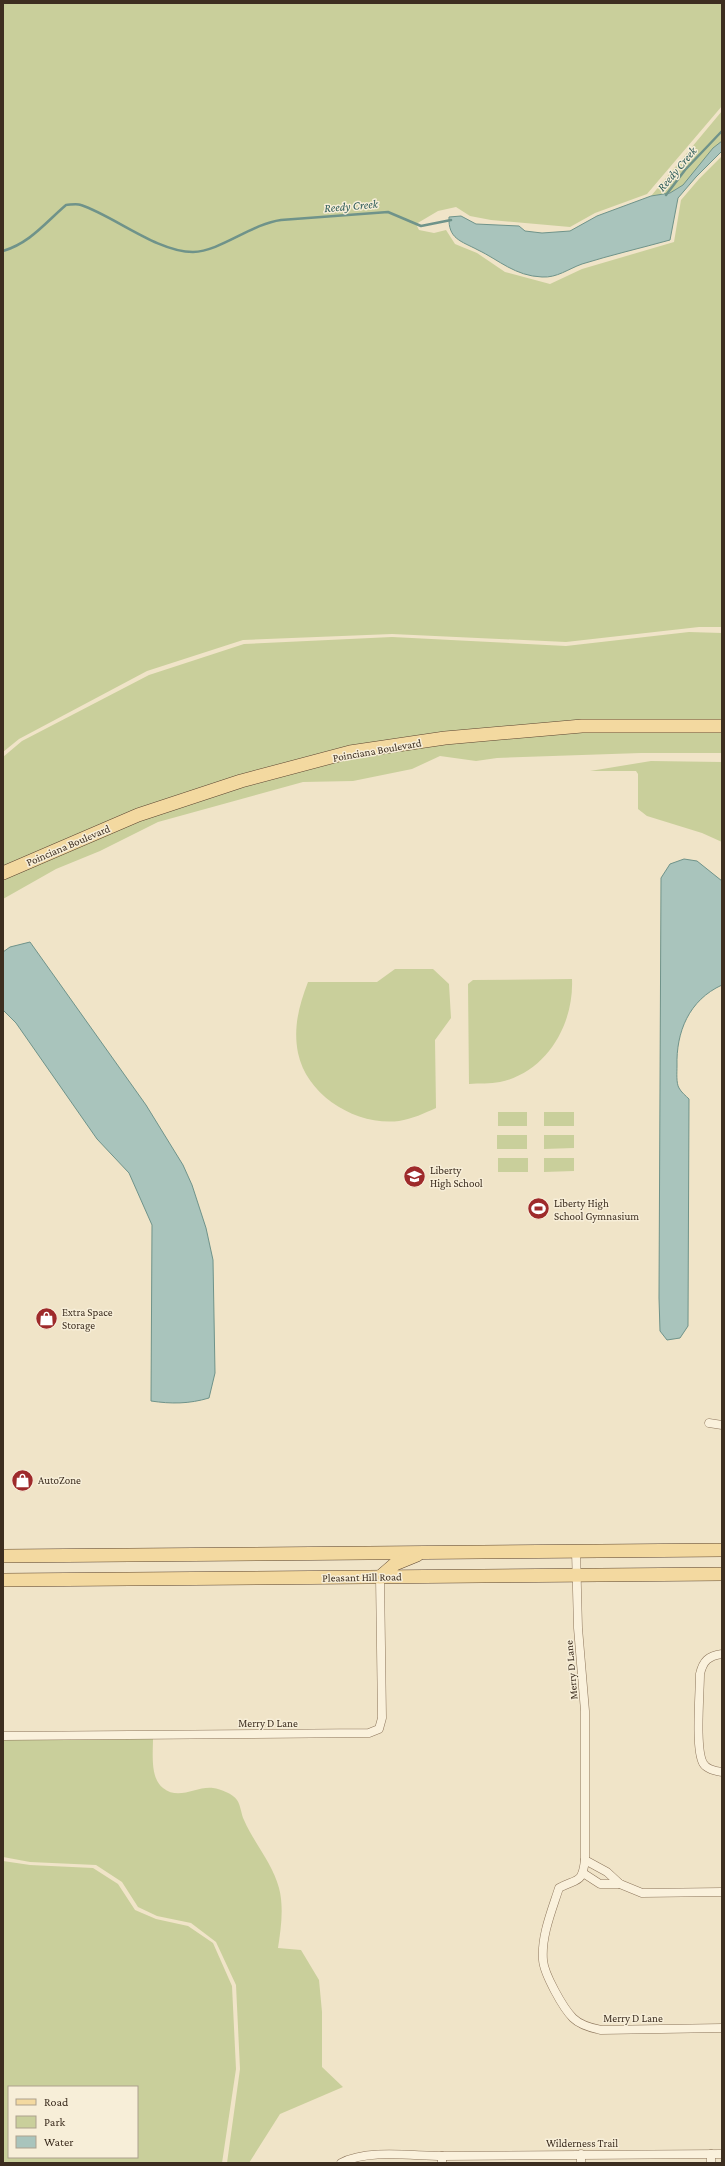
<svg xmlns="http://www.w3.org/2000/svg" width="725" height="2166" font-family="'Crimson Pro',serif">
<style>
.green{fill:#c9cf9b;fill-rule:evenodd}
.water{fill:#a9c4bc;stroke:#6f938a}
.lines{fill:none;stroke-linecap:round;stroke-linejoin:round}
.stream{stroke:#6f938a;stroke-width:2.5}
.street-casing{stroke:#8d765c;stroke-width:9}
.primary-casing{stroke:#5b4430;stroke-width:14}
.street{stroke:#faf1dc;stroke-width:8}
.primary{stroke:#f3d9a0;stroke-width:13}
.labels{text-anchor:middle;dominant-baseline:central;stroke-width:3;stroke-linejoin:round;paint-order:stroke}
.street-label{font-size:11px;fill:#3d2e20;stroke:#f7eed8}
.poi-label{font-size:11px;fill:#3d2e20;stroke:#f7eed8;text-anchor:start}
.water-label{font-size:12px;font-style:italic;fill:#2f5d5a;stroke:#f7eed8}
</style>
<rect width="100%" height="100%" fill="#f0e4c8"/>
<g class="green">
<path d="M 3,3 L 722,3 L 722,106 L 647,194 L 595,213 L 570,227 L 491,220 L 470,216 L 456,207 L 438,211 L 416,224 L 419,230 L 434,233 L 446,230 L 455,244 L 477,253 L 505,272 L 550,284 L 582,269 L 674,242 L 681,200 L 699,179 L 722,156 L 722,627 L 699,627 L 566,642 L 392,634 L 243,640 L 147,671 L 19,739 L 3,752 Z"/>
<path d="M 722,111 L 722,141 C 704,156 693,186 669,193 C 664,195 656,195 651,196 Z"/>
<path d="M 689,632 L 722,633 L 722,753 L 641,753 L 497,758 L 476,761 L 440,756 L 412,769 L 353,781 L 303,782 L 158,822 L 100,851 L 56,869 L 3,899 L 3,757 L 22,741 L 149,675 L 244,644 L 392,637 L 566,646 Z"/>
<path d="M 651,761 L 722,762 L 722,842 L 702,833 L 647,816 L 638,809 L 638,774 L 636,771 L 590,771 Z"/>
<path d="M 395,969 L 433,969 L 449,984 L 451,1018 L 435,1040 L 436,1108 C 425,1113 412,1119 399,1121 C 356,1126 307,1096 298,1053 C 293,1028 299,1005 308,982 L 377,982 Z"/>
<path d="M 572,979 C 574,1024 547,1072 500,1082 C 490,1084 479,1083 469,1084 L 468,984 L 473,980 Z"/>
<rect x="498" y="1112" width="29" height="14"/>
<rect x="544" y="1112" width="30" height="14"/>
<rect x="497" y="1135" width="30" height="14"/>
<path d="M 544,1135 L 574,1135 L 574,1148 L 544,1149 Z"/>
<rect x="498" y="1158" width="30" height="14"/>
<path d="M 544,1158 L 574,1158 L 574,1171 L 544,1172 Z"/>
<path d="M 153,1739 C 153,1753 150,1778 163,1788 C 179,1801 196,1786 213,1788 C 221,1789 233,1794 237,1800 C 241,1806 241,1814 244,1820 C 254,1843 273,1864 279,1888 C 284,1907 281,1929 278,1948 L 301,1950 L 319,1980 L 322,2012 L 322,2067 L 343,2087 L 280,2114 L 249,2163 L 227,2163 L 240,2069 L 236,1985 L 216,1942 L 191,1923 L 157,1916 L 138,1907 L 122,1882 L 96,1865 L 30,1862 L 3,1857 L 3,1740 Z"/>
<path d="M 3,1861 L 30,1865 L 93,1868 L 118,1884 L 135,1910 L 156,1919 L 188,1926 L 213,1943 L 232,1986 L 236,2069 L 222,2163 L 3,2163 ZM 9,2087 L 137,2087 L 137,2157 L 9,2157 Z"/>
</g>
<g class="water">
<path d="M 722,141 L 722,151 L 696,177 L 678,198 L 670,240 C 641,248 611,255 582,264 C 568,269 557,278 542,277 C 515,276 499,260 478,250 C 461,241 448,239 449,217 L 461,216 L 476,224 L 519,226 L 525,231 L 542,233 L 570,231 L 597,216 L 651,196 L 670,193 L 683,185 L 713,148 Z"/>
<path d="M 684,859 L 697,861 L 722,881 L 722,985 C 689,1000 676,1032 677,1066 C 677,1072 676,1083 679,1088 C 681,1092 686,1096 689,1099 L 688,1326 L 680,1338 L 667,1340 L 660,1331 L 659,1298 L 661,878 L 670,864 Z"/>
<path d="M 30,942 L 146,1105 L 183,1165 L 192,1185 L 206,1228 L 213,1260 L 215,1373 L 209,1398 C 189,1404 171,1404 151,1401 L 152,1225 L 129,1173 L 97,1139 L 16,1023 L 3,1010 L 3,952 L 10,947 Z"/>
</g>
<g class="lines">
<g class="stream">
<path d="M 666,195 L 685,170 L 722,131"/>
<path d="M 3,251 C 30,243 45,223 66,205 C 70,205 76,203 81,205 C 114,216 157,252 193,252 C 221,251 251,224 281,220 L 388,212 L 421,226 L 451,220"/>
</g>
<defs>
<g id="street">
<path d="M 709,1423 L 722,1425"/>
<path d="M 576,1551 L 578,1628 L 585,1711 L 585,1860 C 582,1884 578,1878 559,1888 C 552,1910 541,1936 543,1960 C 544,1974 563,2008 573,2018 C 580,2025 591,2028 601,2030 L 722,2028"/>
<path d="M 722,1654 C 708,1656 703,1661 700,1674 C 700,1693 695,1748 703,1763 C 706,1769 715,1771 722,1772"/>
<path d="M 3,1736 L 369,1733 L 379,1729 L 382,1718 L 380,1577"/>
<path d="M 585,1860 L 607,1872 L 620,1884 L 642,1893 L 722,1892"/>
<path d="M 583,1873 L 600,1884 L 620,1884"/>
<path d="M 581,2154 L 581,2163"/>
<path d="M 711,2154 L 711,2163"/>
<path d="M 442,2156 L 722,2154"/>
<path d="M 341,2163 C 368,2149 412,2156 442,2156 L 442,2163"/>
</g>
<g id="primary">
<path d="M 3,873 L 138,815 L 241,781 L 350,752 L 445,738 L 582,726 L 722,726"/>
<path d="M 3,1556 L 722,1550"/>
<path d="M 380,1577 L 395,1564 L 417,1555"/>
<path d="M 3,1580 L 722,1574"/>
</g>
</defs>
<use href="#street" class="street-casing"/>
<use href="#primary" class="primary-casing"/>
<use href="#street" class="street"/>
<use href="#primary" class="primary"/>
</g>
<defs>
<symbol id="school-disc" viewBox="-11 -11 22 22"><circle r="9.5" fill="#9e2a2b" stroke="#f7eed8"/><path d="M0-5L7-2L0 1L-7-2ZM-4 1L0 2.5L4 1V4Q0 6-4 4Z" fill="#fff"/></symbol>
<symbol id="stadium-disc" viewBox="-11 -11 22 22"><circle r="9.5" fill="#9e2a2b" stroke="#f7eed8"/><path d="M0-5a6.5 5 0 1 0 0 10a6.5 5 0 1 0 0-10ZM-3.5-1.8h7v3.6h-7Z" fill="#fff"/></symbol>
<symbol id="shop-disc" viewBox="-11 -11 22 22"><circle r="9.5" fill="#9e2a2b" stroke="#f7eed8"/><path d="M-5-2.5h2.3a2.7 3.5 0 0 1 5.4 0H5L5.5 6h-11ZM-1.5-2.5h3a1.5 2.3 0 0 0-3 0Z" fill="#fff"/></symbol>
</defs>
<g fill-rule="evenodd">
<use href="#school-disc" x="402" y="1164" width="25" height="25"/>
<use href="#stadium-disc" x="526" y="1196" width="25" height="25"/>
<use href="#shop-disc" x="34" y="1306" width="25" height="25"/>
<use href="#shop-disc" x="10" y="1468" width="25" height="25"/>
</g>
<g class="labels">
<g class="street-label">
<text transform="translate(377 750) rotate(-10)">Poinciana Boulevard</text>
<text transform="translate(68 845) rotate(-23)">Poinciana Boulevard</text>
<text transform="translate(362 1577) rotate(-1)">Pleasant Hill Road</text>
<text transform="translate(571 1670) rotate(-95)">Merry D Lane</text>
<text x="268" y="1723">Merry D Lane</text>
<text x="633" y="2018">Merry D Lane</text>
<text x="582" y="2143">Wilderness Trail</text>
</g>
<g class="poi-label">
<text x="430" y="1170">Liberty<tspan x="430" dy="13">High School</tspan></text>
<text x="554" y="1203">Liberty High<tspan x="554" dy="13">School Gymnasium</tspan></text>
<text x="62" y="1312">Extra Space<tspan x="62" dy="13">Storage</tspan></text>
<text x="38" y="1480">AutoZone</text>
</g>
<g class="water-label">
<text transform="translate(677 169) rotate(-50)">Reedy Creek</text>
<text transform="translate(351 206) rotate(-5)">Reedy Creek</text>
</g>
</g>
<rect width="725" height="2166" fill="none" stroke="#3d2e20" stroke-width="8"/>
<rect x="8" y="2086" width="130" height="72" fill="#f7eed8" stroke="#ada18e"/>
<rect x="16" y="2099" width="20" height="6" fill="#f3d9a0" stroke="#ada18e"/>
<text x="44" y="2106" font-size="12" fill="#3d2e20">Road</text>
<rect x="16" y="2116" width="20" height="12" fill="#c9cf9b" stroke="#ada18e"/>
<text x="44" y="2126" font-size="12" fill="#3d2e20">Park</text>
<rect x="16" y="2136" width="20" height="12" fill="#a9c4bc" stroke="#ada18e"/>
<text x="44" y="2146" font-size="12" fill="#3d2e20">Water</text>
</svg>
